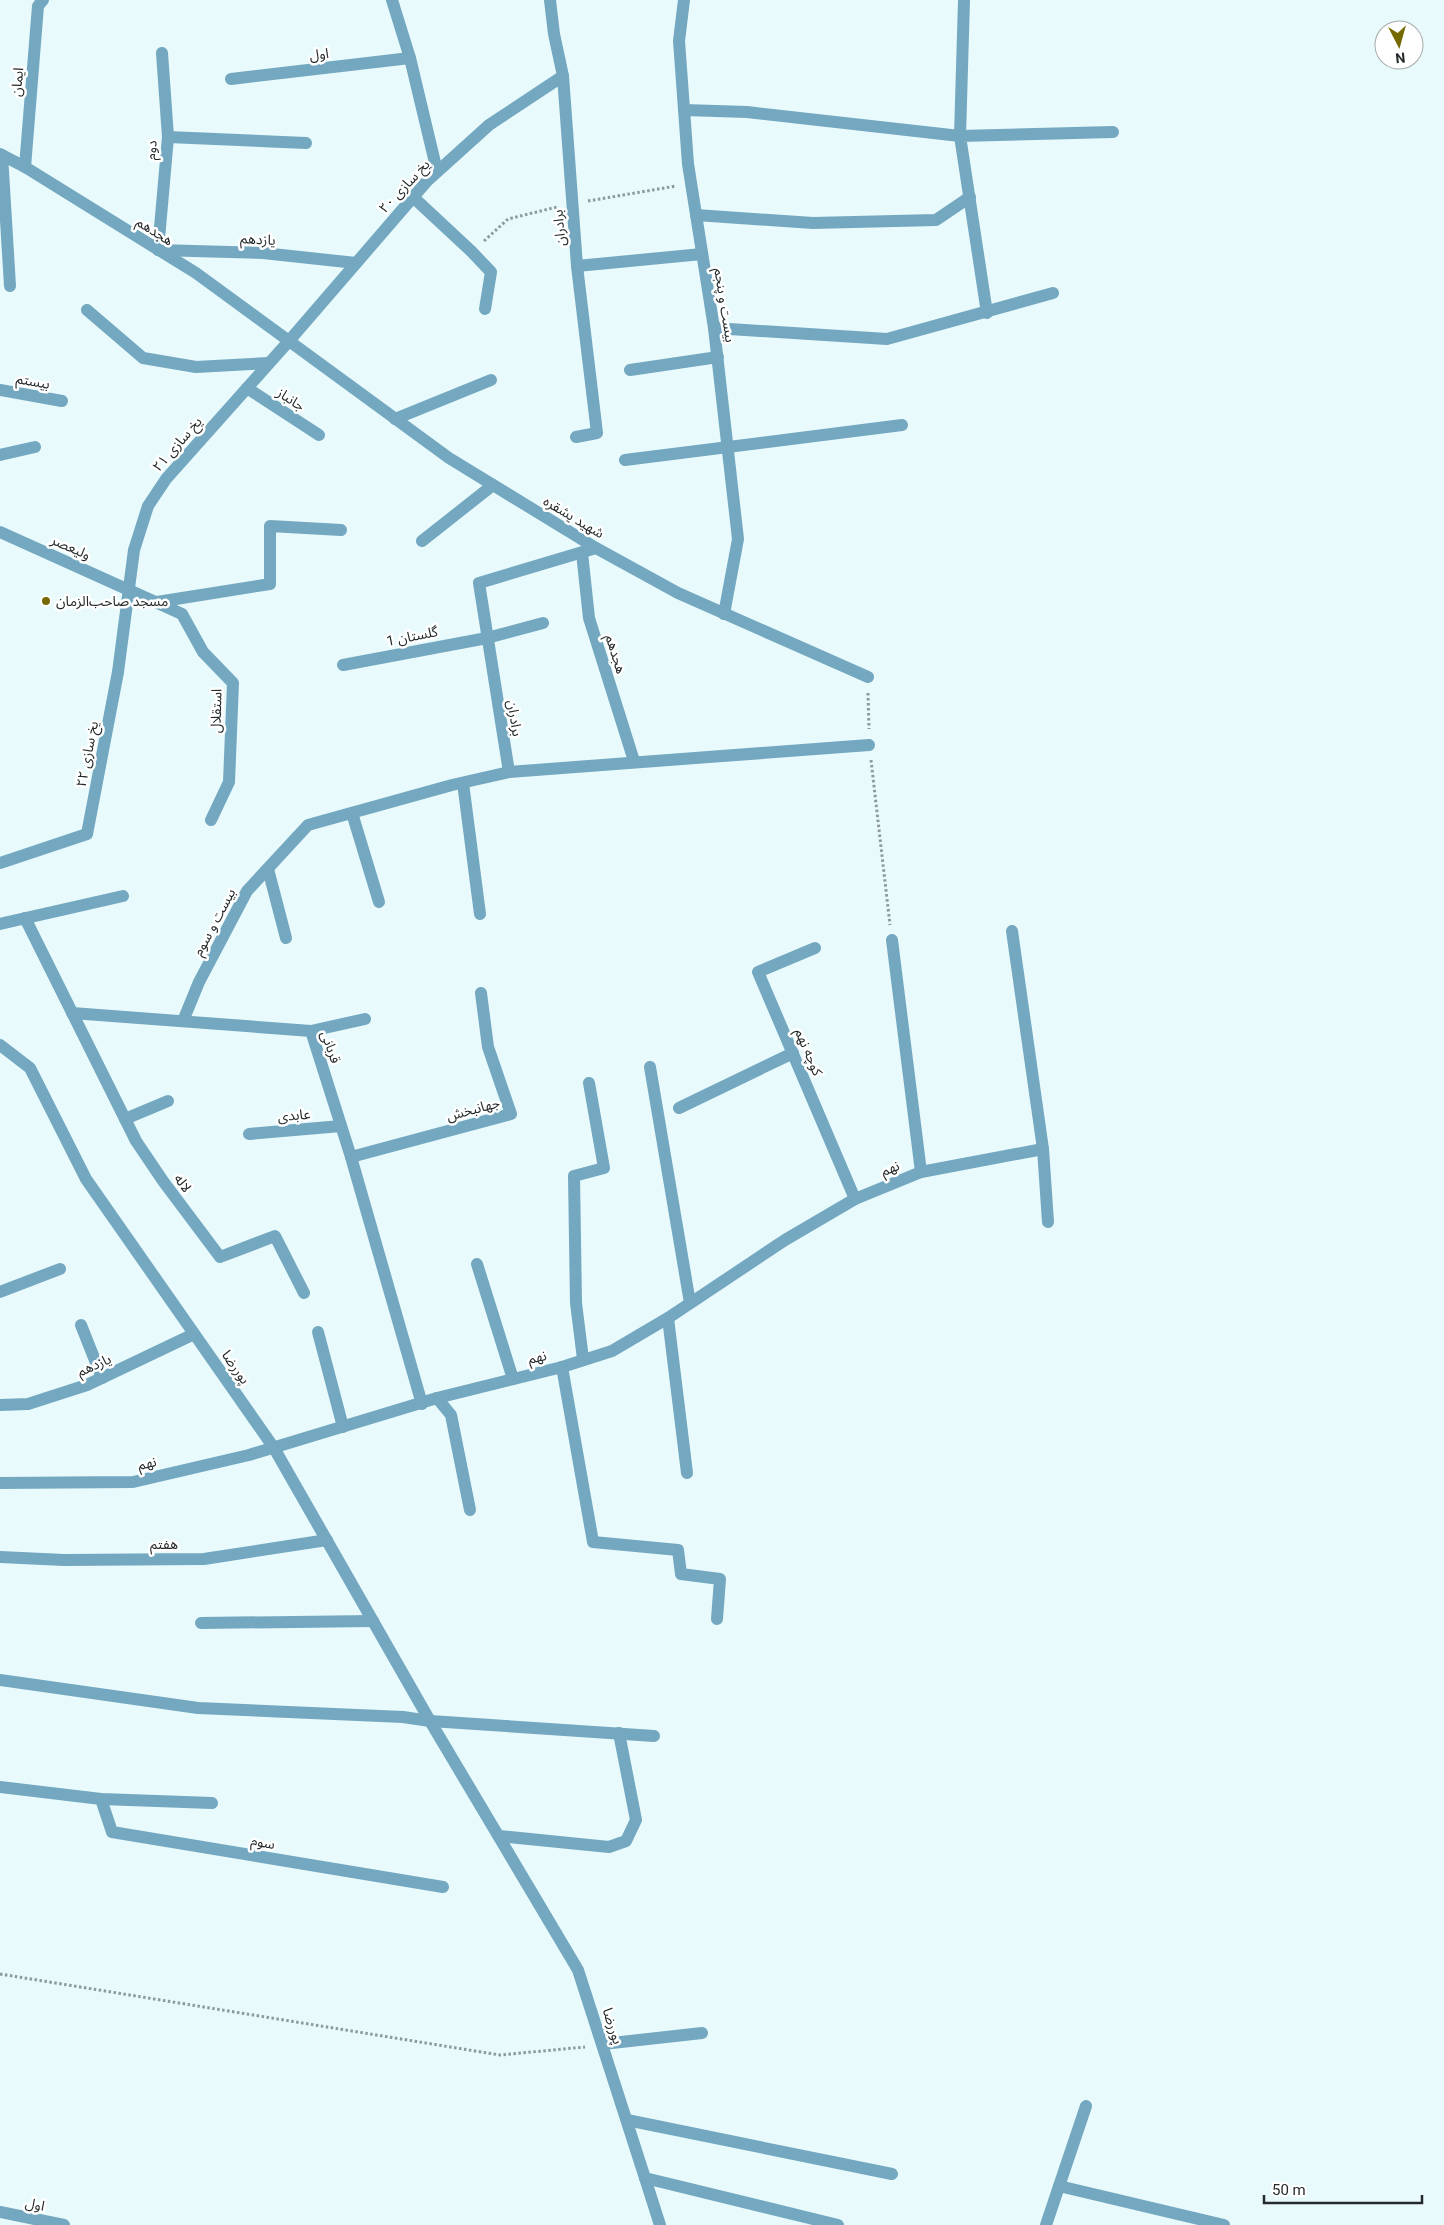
<svg xmlns="http://www.w3.org/2000/svg" width="1444" height="2225" font-family="Roboto,'Noto Sans Arabic',sans-serif">
<style>
.lines{fill:none;stroke-linecap:round;stroke-linejoin:round}
.path{stroke:#8d999b;stroke-width:3;stroke-dasharray:2.5 2.5;stroke-linecap:butt}
.service{stroke:#74a8c0;stroke-width:12}
.minor{stroke:#74a8c0;stroke-width:12}
.poi-dot{fill:#766900;stroke:#fff;stroke-width:2}
.labels{text-anchor:middle;dominant-baseline:central;stroke-width:5;stroke-linejoin:round;paint-order:stroke}
.street-label{font-size:14px;fill:#242a2b;stroke:#fff}
.poi-label{font-size:14px;fill:#242a2b;stroke:#fff;text-anchor:start}
</style>
<rect width="100%" height="100%" fill="#e8fafc"/>
<g class="lines">
<g class="path">
<path d="M 588,201 L 676,186"/>
<path d="M 484,241 L 508,219 L 557,207"/>
<path d="M 868,693 L 869,729"/>
<path d="M 871,760 L 890,925"/>
<path d="M 0,1974 L 500,2055 L 585,2047"/>
</g>
<g class="service">
<path d="M 231,79 L 410,58"/>
<path d="M 168,137 L 306,143"/>
<path d="M 413,197 L 472,252 L 491,272 L 485,309"/>
<path d="M 577,266 L 702,254"/>
<path d="M 714,328 L 887,339 L 1053,293"/>
<path d="M 630,370 L 718,357"/>
<path d="M 395,419 L 491,380"/>
<path d="M 0,455 L 35,447"/>
<path d="M 422,541 L 493,485"/>
<path d="M 582,553 L 589,618 L 634,761"/>
<path d="M 157,602 L 270,584 L 270,526 L 341,530"/>
<path d="M 343,665 L 487,638 L 543,623"/>
<path d="M 463,783 L 480,914"/>
<path d="M 352,813 L 379,902"/>
<path d="M 268,869 L 286,938"/>
<path d="M 311,1031 L 365,1019"/>
<path d="M 125,1119 L 168,1101"/>
<path d="M 477,1264 L 513,1379"/>
<path d="M 81,1325 L 102,1378"/>
<path d="M 318,1332 L 343,1427"/>
<path d="M 583,1359 L 576,1303 L 574,1176 L 604,1168 L 589,1083"/>
<path d="M 0,1405 L 28,1404 L 87,1385 L 194,1334"/>
<path d="M 0,1557 L 64,1560 L 204,1559 L 327,1540"/>
</g>
<g class="minor">
<path d="M 392,0 L 410,58 L 437,171"/>
<path d="M 550,0 L 554,34 L 563,76 L 577,266 L 597,433 L 576,437"/>
<path d="M 684,0 L 679,41 L 688,164 L 714,328 L 738,539 L 724,614"/>
<path d="M 162,53 L 168,137 L 158,250 L 263,253 L 356,263"/>
<path d="M 684,110 L 747,112 L 960,136 L 964,0"/>
<path d="M 0,154 L 25,167 L 196,273 L 449,458 L 596,548 L 678,593 L 868,677"/>
<path d="M 2,155 L 10,286"/>
<path d="M 25,167 L 38,6 L 43,0"/>
<path d="M 696,215 L 813,223 L 936,220 L 970,197"/>
<path d="M 87,310 L 143,358 L 196,367 L 269,363"/>
<path d="M 987,313 L 960,136 L 1113,132"/>
<path d="M 247,388 L 319,435"/>
<path d="M 0,390 L 62,401"/>
<path d="M 625,460 L 902,425"/>
<path d="M 0,532 L 182,614 L 203,652 L 233,683 L 229,782 L 211,820"/>
<path d="M 509,772 L 479,583 L 596,548"/>
<path d="M 0,863 L 87,834 L 118,672 L 134,550 L 148,506 L 166,479 L 289,341 L 427,181 L 489,125 L 563,76"/>
<path d="M 25,918 L 136,1141 L 163,1181 L 220,1257 L 275,1236 L 304,1293"/>
<path d="M 0,924 L 123,896"/>
<path d="M 1012,931 L 1043,1149 L 1048,1222"/>
<path d="M 892,940 L 921,1172"/>
<path d="M 815,948 L 758,972 L 855,1199"/>
<path d="M 72,1013 L 311,1031 L 351,1157 L 422,1404"/>
<path d="M 183,1021 L 199,982 L 247,891 L 308,825 L 452,785 L 509,772 L 869,745"/>
<path d="M 0,1045 L 30,1068 L 86,1179 L 274,1448 L 430,1721 L 578,1970 L 645,2178 L 838,2225"/>
<path d="M 650,1067 L 690,1303"/>
<path d="M 679,1108 L 793,1053"/>
<path d="M 249,1134 L 341,1126"/>
<path d="M 351,1157 L 511,1114 L 488,1047 L 481,993"/>
<path d="M 0,1292 L 60,1269"/>
<path d="M 668,1318 L 687,1473"/>
<path d="M 562,1367 L 593,1542 L 678,1550 L 681,1574 L 720,1579 L 717,1619"/>
<path d="M 437,1398 L 451,1415 L 470,1510"/>
<path d="M 0,1483 L 133,1482 L 249,1455 L 437,1398 L 562,1367 L 612,1351 L 668,1318 L 785,1240 L 855,1199 L 921,1172 L 1043,1149"/>
<path d="M 201,1623 L 373,1621"/>
<path d="M 0,1680 L 198,1708 L 403,1717 L 430,1721 L 654,1736"/>
<path d="M 0,1787 L 101,1799 L 212,1803"/>
<path d="M 101,1799 L 112,1832 L 443,1887"/>
<path d="M 499,1836 L 609,1847 L 626,1841 L 636,1820 L 619,1733"/>
<path d="M 603,2044 L 702,2033"/>
<path d="M 627,2120 L 892,2174"/>
<path d="M 645,2178 L 660,2225"/>
<path d="M 1059,2186 L 1224,2225"/>
<path d="M 0,2212 L 64,2225"/>
<path d="M 1046,2225 L 1086,2106"/>
</g>
</g>
<circle class="poi-dot" cx="46" cy="601" r="5"/>
<g class="labels">
<g class="street-label">
<text transform="translate(319 54) rotate(-7)">اول</text>
<text transform="translate(17 82) rotate(-85)">ایمان</text>
<text transform="translate(151 150) rotate(-86)">دوم</text>
<text transform="translate(404 186) rotate(-47)">یخ سازی ۲۰</text>
<text transform="translate(559 228) rotate(-95)">برادران</text>
<text transform="translate(155 231) rotate(32)">هجدهم</text>
<text transform="translate(258 239) rotate(3)">یازدهم</text>
<text transform="translate(725 305) rotate(81)">بیست و پنجم</text>
<text transform="translate(33 381) rotate(10)">بیستم</text>
<text transform="translate(291 399) rotate(33)">جانباز</text>
<text transform="translate(177 444) rotate(-49)">یخ سازی ۲۱</text>
<text transform="translate(574 517) rotate(31)">شهید یشقره</text>
<text transform="translate(71 547) rotate(24)">ولیعصر</text>
<text transform="translate(412 636) rotate(-11)">گلستان 1</text>
<text transform="translate(616 654) rotate(73)">هجدهم</text>
<text transform="translate(216 711) rotate(-89)">استقلال</text>
<text transform="translate(515 718) rotate(81)">برادران</text>
<text transform="translate(87 754) rotate(-79)">یخ سازی ۲۲</text>
<text transform="translate(214 922) rotate(-62)">بیست و سوم</text>
<text transform="translate(331 1047) rotate(70)">قربانی</text>
<text transform="translate(809 1052) rotate(67)">کوچه نهم</text>
<text transform="translate(473 1109) rotate(-15)">جهانبخش</text>
<text transform="translate(294 1115) rotate(-5)">عابدی</text>
<text transform="translate(890 1168) rotate(-22)">نهم</text>
<text transform="translate(183 1183) rotate(53)">لاله</text>
<text transform="translate(537 1357) rotate(-14)">نهم</text>
<text transform="translate(94 1365) rotate(-24)">یازدهم</text>
<text transform="translate(236 1367) rotate(55)">پوررضا</text>
<text transform="translate(147 1463) rotate(-13)">نهم</text>
<text x="164" y="1544">هفتم</text>
<text transform="translate(263 1842) rotate(10)">سوم</text>
<text transform="translate(613 2026) rotate(72)">پوررضا</text>
<text transform="translate(35 2204) rotate(12)">اول</text>
</g>
<g class="poi-label">
<text x="56" y="601">مسجد صاحب‌الزمان</text>
</g>
</g>
<g transform="translate(1399 45) rotate(174)"><circle r="24" fill="#ffffff" stroke="#a7aaaa"/>
<path d="M0-4L9 19L0 12L-9 19Z" fill="#766900"/>
<text y="-8" font-size="14" font-weight="bold" text-anchor="middle" fill="#242a2b">N</text>
</g>
<path d="M1264 2195v8h158v-8" fill="none" stroke="#242a2b" stroke-width="2.5"/>
<text x="1272" y="2195" font-size="15" fill="#242a2b" stroke="#ffffff" stroke-width="4" paint-order="stroke">50 m</text>
</svg>
